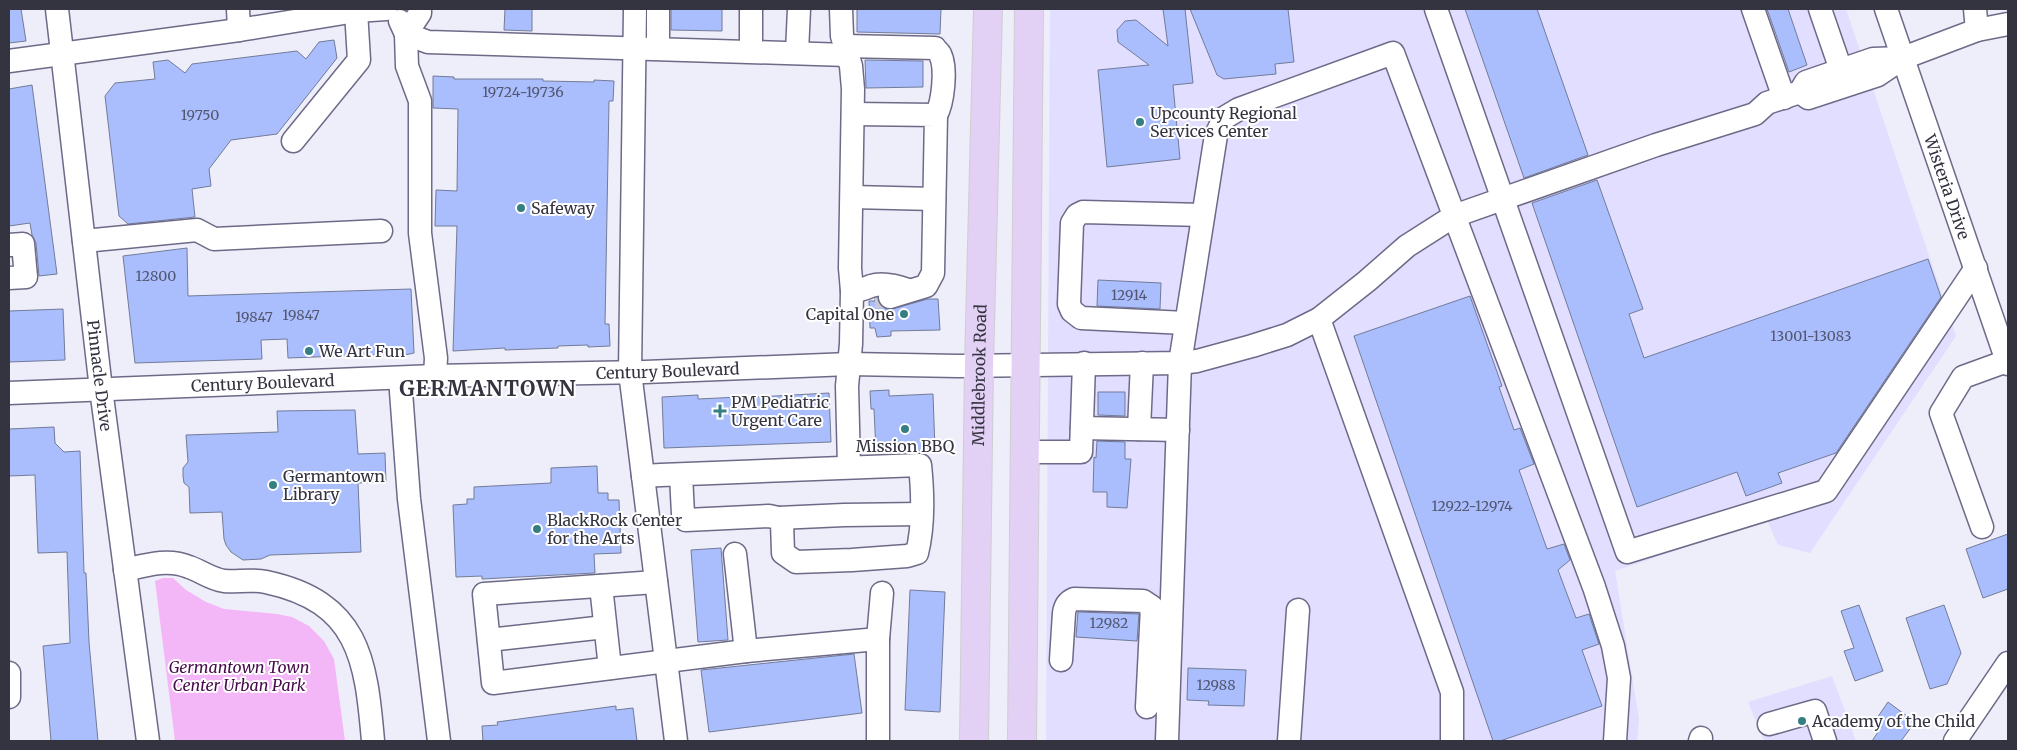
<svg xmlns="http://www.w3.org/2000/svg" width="2017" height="750" font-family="Merriweather,serif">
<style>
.built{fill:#e1deff}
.green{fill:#f3b6f6}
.building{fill:#aabefe;stroke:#727b98}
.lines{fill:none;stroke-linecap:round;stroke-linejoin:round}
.minor-tunnel{stroke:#c9c8d5;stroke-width:22;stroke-dasharray:22 11;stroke-linecap:butt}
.minor-casing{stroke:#6d6a87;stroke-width:25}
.major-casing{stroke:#ceced1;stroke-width:30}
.minor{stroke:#fff;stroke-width:22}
.major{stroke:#e3d1f5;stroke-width:28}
.poi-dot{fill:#357e81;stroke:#fff;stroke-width:2}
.labels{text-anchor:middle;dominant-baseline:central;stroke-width:4;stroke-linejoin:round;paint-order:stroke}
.number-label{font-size:14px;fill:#525670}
.poi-label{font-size:16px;fill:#343340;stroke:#fff;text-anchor:start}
.street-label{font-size:16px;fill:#343340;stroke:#fff}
.park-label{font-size:16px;font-style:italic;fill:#450a49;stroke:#fff}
.district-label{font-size:21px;font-weight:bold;letter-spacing:1px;fill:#343340;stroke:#fff}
</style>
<rect width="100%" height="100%" fill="#eeedfa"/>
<g class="built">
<path d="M 1050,9 L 1846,9 L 1956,336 L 1810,553 L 1778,545 L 1767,520 L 1615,571 L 1639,719 L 1637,741 L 1046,741 Z"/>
<path d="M 1832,676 L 1856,741 L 1764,741 L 1748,702 Z"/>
</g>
<path class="green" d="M 163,578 L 173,578 L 186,590 L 206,602 L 224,609 L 277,614 L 292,617 L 309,626 L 324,641 L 334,659 L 345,741 L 175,741 L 155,581 Z"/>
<g class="building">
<path d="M 9,9 L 21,9 L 26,41 L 9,43 Z"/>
<path d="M 505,9 L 532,9 L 532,31 L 504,30 Z"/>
<path d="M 671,9 L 722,9 L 722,31 L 671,30 Z"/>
<path d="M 857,9 L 941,9 L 940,34 L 857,32 Z"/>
<path d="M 1163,9 L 1185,9 L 1193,83 L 1173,85 L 1180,159 L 1107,167 L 1098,70 L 1149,65 L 1118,42 L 1117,30 L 1125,21 L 1136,20 L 1168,46 Z"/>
<path d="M 1190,9 L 1288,9 L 1294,62 L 1275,64 L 1276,74 L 1224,79 L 1217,75 Z"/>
<path d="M 1465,9 L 1537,9 L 1588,155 L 1524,178 Z"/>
<path d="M 1767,9 L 1788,9 L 1807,65 L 1789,72 Z"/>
<path d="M 334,40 L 337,58 L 277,134 L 231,140 L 209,169 L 211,186 L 192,189 L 195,217 L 128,224 L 119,216 L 105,96 L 115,83 L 155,79 L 153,62 L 168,60 L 185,73 L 192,64 L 297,51 L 306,59 L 319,42 Z"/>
<path d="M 865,60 L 923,61 L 923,87 L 866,88 Z"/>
<path d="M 433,76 L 454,77 L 454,79 L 543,79 L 543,81 L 594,82 L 594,80 L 614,81 L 613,101 L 609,101 L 605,324 L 609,324 L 610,346 L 588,347 L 588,345 L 558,346 L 558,348 L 505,350 L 505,348 L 453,351 L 457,226 L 435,226 L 436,190 L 457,191 L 458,109 L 433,108 Z"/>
<path d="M 32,85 L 57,274 L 39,276 L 36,243 L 32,235 L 30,223 L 9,226 L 9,89 Z"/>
<path d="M 1597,180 L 1643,309 L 1629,314 L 1644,358 L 1928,259 L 1941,297 L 1836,453 L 1778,473 L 1782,483 L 1746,496 L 1737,472 L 1637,507 L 1532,203 Z"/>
<path d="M 187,248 L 188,296 L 411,289 L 414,353 L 405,355 L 395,354 L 288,358 L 287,339 L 261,340 L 262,359 L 135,363 L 123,256 Z"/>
<path d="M 1098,280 L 1161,283 L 1160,309 L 1097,306 Z"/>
<path d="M 1470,296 L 1502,386 L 1499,387 L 1514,430 L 1520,428 L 1534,464 L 1519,470 L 1547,549 L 1564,544 L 1570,560 L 1558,570 L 1576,618 L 1589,614 L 1599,644 L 1582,650 L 1602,706 L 1500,741 L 1493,741 L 1354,336 Z"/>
<path d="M 875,298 L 877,298 L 881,306 L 888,310 L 928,299 L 938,299 L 940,330 L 891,331 L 891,336 L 877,337 L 875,328 L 870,328 L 869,301 L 875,301 Z"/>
<path d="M 63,309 L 65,360 L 9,362 L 9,311 Z"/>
<path d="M 889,390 L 889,396 L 933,394 L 935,450 L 876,452 L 874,409 L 871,409 L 870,391 Z"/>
<path d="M 1098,392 L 1125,392 L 1125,416 L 1098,415 Z"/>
<path d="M 829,393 L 831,442 L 664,448 L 662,397 L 698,395 L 698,399 L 740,397 L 740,398 Z"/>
<path d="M 355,410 L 358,454 L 385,453 L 386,482 L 358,483 L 361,552 L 270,555 L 261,559 L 243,560 L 231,552 L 226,545 L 224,539 L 222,512 L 190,513 L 189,487 L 184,483 L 183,476 L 183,468 L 188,462 L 186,435 L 278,432 L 277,411 Z"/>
<path d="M 54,427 L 55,443 L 64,452 L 80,451 L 84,573 L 86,573 L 89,642 L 98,741 L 51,741 L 43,646 L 70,643 L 67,552 L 38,553 L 35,475 L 9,476 L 9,429 Z"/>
<path d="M 1097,441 L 1125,442 L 1125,459 L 1131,459 L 1127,508 L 1107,507 L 1107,492 L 1093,492 L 1094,457 L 1096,458 Z"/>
<path d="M 597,466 L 598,493 L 608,493 L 608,500 L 619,500 L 621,553 L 594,554 L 595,573 L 482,579 L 482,576 L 456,577 L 453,505 L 467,504 L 467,499 L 474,499 L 474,487 L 551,483 L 551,468 Z"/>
<path d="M 2008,534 L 2008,589 L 1983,598 L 1966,549 Z"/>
<path d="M 721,548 L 728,640 L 698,642 L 691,550 Z"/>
<path d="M 910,590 L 945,592 L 940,712 L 905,710 Z"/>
<path d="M 1859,605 L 1883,671 L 1855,681 L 1844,651 L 1854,648 L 1841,611 Z"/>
<path d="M 1944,605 L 1961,653 L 1947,684 L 1930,689 L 1906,618 Z"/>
<path d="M 1078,612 L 1139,614 L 1137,641 L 1076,637 Z"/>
<path d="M 854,654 L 862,713 L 709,732 L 701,670 Z"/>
<path d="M 1188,668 L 1246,670 L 1244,706 L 1208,705 L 1209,701 L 1187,700 Z"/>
<path d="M 1888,702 L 1915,722 L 1901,741 L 1872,741 L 1882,726 L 1875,721 Z"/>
<path d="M 616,706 L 616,710 L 633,708 L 637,741 L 483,741 L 482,726 L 498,725 L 497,722 Z"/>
</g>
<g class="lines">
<path class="minor-tunnel" d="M 875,297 L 890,297"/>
<defs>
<g id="minor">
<path id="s1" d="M 57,9 L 101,389 L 148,741"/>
<path d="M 238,9 L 239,30"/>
<path d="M 635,9 L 630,372 L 676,741"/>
<path d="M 841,9 L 842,36 L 851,66 L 853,89 L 850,268 L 852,291 L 851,344 L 847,386 L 849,467"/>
<path d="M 1436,9 L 1627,552 L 1826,491 L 1976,268"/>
<path d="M 1753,9 L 1784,98"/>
<path d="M 1820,9 L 1841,70"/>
<path id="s2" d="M 1886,9 L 2008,364"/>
<path d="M 400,21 L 406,34 L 407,66 L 420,101 L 420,233 L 436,358 L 435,376"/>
<path d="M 1977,30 L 2008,24"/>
<path d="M 406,34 L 428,42 L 847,55"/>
<path d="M 406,34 L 420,13 L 420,9"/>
<path d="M 845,46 L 935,48 C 936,50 939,52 940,54 C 947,68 943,103 936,115"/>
<path d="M 658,48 L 658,9"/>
<path d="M 751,51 L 751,9"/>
<path d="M 797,52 L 799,9"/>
<path d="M 9,61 L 239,30 L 356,11 L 386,9"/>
<path d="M 1800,92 L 1808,98 L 1878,75 L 1903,58 L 1977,30 L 1975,9"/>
<path d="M 853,114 L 936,115 L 933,273 L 926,286 L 890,297"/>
<path d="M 293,141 L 359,60 L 356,11"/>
<path d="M 852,197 L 934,199"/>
<path d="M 84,241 L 197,230 L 214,239 L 381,231"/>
<path d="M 9,245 L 23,244 L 26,277 L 9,278"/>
<path d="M 852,291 C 860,291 864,289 871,286 C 883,282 897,286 908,290"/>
<path d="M 1319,319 L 1452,692 L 1452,741"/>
<path d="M 1186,323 L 1081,318 L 1072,311 L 1069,304 L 1072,223 L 1077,215 L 1083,212 L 1203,215"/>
<path d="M 400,378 L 409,499 L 439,741"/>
<path id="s3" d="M 9,393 L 435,376 L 645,372 L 850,364 L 958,366 L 1180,363 L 1197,361 L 1252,346 L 1287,335 L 1319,319 L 1367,281 L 1407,246 L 1454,216 L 1656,145 L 1755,114 L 1767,103 L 1800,92 L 1806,82 L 1873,59 L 1903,58"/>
<path d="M 1082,428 L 1178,430"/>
<path d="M 1139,429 L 1142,363"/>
<path d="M 1024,452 L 1081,452 L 1084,363"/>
<path d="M 643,476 L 661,475 L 920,465 C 923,494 924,525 917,553 L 907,556 L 852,560 L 796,562 L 783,553 L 782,522 L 778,518 L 769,516 L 686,520 L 683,514 L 681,475"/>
<path d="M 778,518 L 844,515 L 921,514"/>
<path d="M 1982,527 L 1941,413 L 1963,377 L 2007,361"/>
<path d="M 735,554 L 746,651"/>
<path d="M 125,570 C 146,565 168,558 189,567 C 201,571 211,579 224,581 C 237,582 252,579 266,582 C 359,602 366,659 373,741"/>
<path d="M 656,582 L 484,594 L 493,683 L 746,651 L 878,639"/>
<path d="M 601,586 L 610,668"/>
<path d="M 489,640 L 605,627"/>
<path d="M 1061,660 L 1064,613 C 1065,606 1067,602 1074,599 L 1143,601 L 1152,607 L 1147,707"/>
<path d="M 9,673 L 9,697"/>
<path d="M 1769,724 L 1815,711 L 1825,741"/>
<path d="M 878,741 L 878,639 L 882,593"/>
<path d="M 1167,741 L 1180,363 L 1216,135 L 1224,118 L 1239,109 L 1393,53 L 1594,587 L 1613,646 L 1619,678 L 1615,741"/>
<path d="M 1289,741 L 1298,610"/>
<path d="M 1700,741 L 1701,738"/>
<path d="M 1955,741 L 2008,663"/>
</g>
<g id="major">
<path id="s4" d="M 974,741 L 979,365 L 988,9"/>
<path d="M 1022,741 L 1029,9"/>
</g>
</defs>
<use href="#minor" class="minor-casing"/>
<use href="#major" class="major-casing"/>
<use href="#minor" class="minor"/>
<use href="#major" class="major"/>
</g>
<g class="poi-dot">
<circle cx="1140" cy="122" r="5"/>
<circle cx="521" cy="208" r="5"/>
<circle cx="904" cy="314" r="5"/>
<circle cx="309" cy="351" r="5"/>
<path d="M717.5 403.5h5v5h5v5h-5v5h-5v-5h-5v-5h5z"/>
<circle cx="905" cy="429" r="5"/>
<circle cx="273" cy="485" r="5"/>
<circle cx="537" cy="529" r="5"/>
<circle cx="1802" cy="721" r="5"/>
</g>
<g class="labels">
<g class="number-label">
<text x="523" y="92">19724-19736</text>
<text x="200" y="115">19750</text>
<text x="156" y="276">12800</text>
<text x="1129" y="295">12914</text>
<text x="301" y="315">19847</text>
<text x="254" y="317">19847</text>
<text x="1811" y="336">13001-13083</text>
<text x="1472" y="506">12922-12974</text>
<text x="1109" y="623">12982</text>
<text x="1216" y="685">12988</text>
</g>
<g class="poi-label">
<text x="1150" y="113">Upcounty Regional<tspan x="1150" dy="18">Services Center</tspan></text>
<text x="531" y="208">Safeway</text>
<text x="894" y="314" text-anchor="end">Capital One</text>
<text x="319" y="351">We Art Fun</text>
<text x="731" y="402">PM Pediatric<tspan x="731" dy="18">Urgent Care</tspan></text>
<text x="905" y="446" text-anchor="middle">Mission BBQ</text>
<text x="283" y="476">Germantown<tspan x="283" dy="18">Library</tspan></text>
<text x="547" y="520">BlackRock Center<tspan x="547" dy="18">for the Arts</tspan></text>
<text x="1812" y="721">Academy of the Child</text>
</g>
<g class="street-label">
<text stroke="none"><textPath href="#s2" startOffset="188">Wisteria Drive</textPath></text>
<text stroke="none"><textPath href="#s3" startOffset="659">Century Boulevard</textPath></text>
<text stroke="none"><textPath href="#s1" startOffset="369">Pinnacle Drive</textPath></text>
<text stroke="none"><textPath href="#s4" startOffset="366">Middlebrook Road</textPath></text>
<text stroke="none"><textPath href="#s3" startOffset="254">Century Boulevard</textPath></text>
</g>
<g class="park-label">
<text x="239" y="667">Germantown Town<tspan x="239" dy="18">Center Urban Park</tspan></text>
</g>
<g class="district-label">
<text x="488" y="388">GERMANTOWN</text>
</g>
</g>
<rect width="2017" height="750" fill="none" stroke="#343340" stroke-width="20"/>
</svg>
